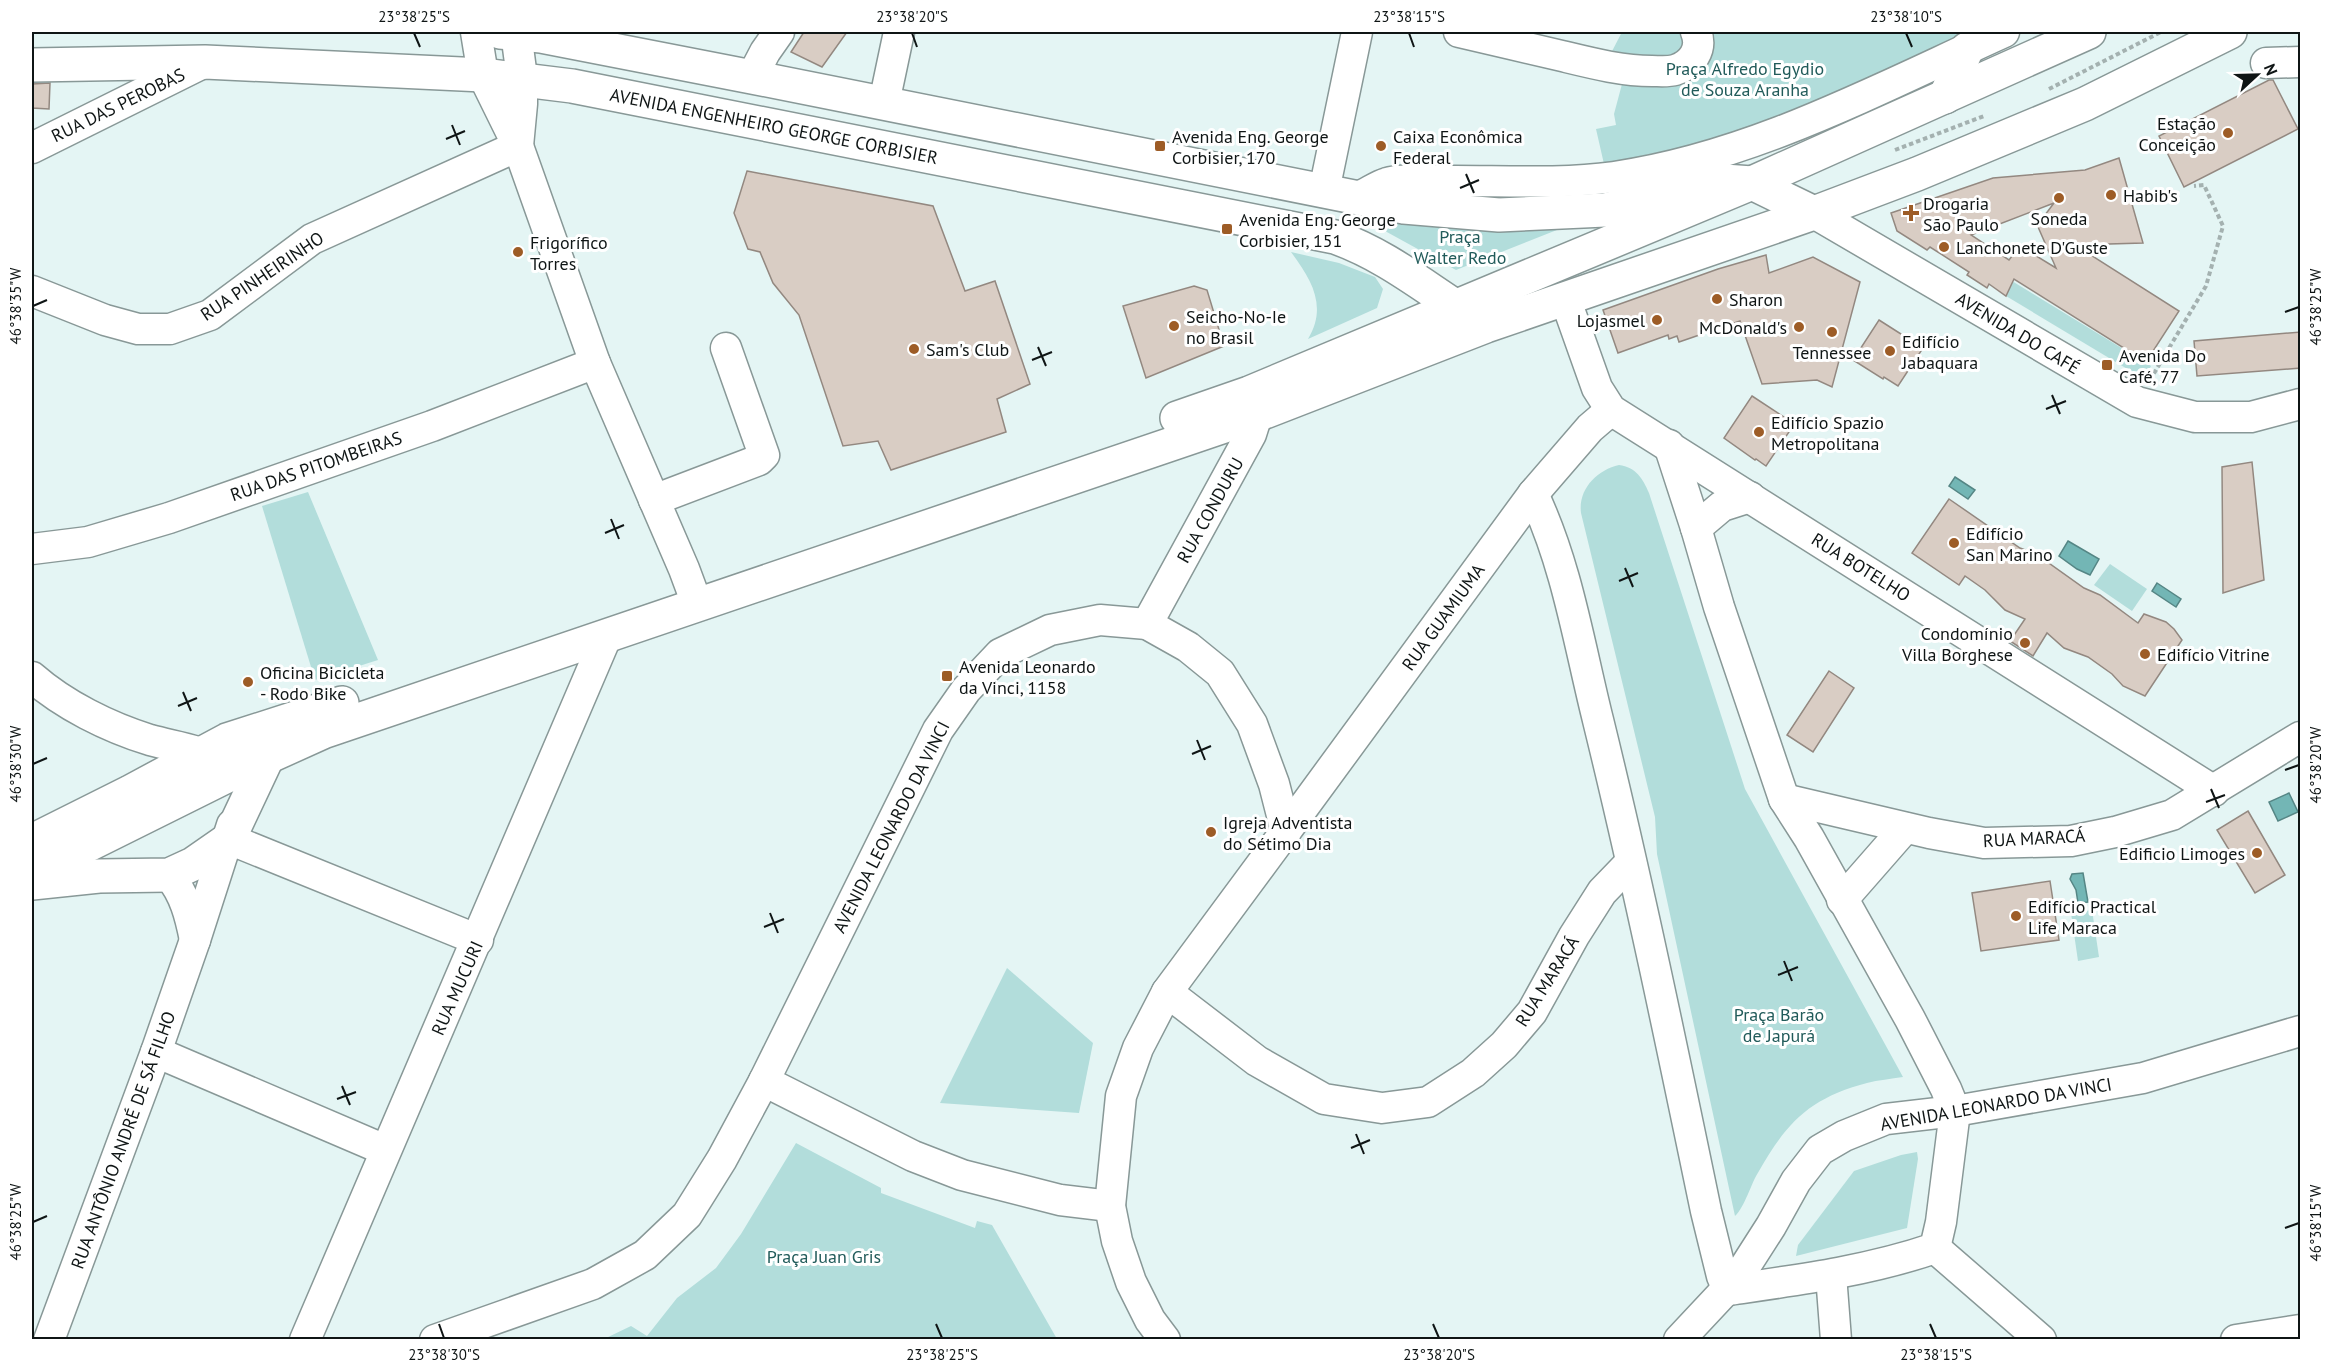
<svg xmlns="http://www.w3.org/2000/svg" width="2332" height="1371" font-family="'PT Sans',sans-serif">
<style>
.green{fill:#b2dddb}
.water{fill:#73b6b5;stroke:#558685;stroke-width:1.5}
.building{fill:#d9cdc4;stroke:#938880;stroke-width:1.5;fill-rule:evenodd}
.lines{fill:none;stroke-linecap:round;stroke-linejoin:round}
.minor-casing{stroke:#889897;stroke-width:33}
.major-casing{stroke:#889897;stroke-width:36}
.path{stroke:#a4b1b0;stroke-width:4;stroke-dasharray:4.5 3;stroke-linecap:butt}
.minor{stroke:#fff;stroke-width:30}
.major{stroke:#fff;stroke-width:33}
.ticks{fill:none;stroke:#0f1515;stroke-width:2}
.poi-dot{fill:#9d5c26;stroke:#fff;stroke-width:2}
.labels{text-anchor:middle;dominant-baseline:central;stroke-width:6;stroke-linejoin:round;paint-order:stroke}
.park-label{font-size:18px;fill:#215b5a;stroke:#fff}
.street-label{font-size:18px;fill:#0f1515;stroke:#fff}
.poi-label{font-size:18px;fill:#0f1515;stroke:#fff;text-anchor:start}
.neatline{fill:none;stroke:#0f1515;stroke-width:2}
.ticks-label{font-size:15px;text-anchor:middle;fill:#0f1515}
</style>
<rect width="100%" height="100%" fill="#e4f5f4"/>
<g class="green">
<path d="M 1622,32 L 1685,32 L 1688,45 L 1679,58 L 1609,57 Z"/>
<path d="M 1704,32 L 1982,32 L 1725,138 L 1604,164 L 1596,129 L 1616,125 L 1614,114 L 1622,84 L 1660,86 L 1684,78 Z"/>
<path d="M 1365,220 L 1497,225 L 1572,224 L 1456,270 Z"/>
<path d="M 1291,252 L 1339,263 L 1375,277 L 1383,289 L 1377,308 L 1308,339 C 1328,306 1311,279 1291,252 Z"/>
<path d="M 2012,281 L 2151,366 L 2144,379 L 2006,296 Z"/>
<path d="M 1619,465 C 1636,467 1643,479 1649,493 L 1745,789 L 1903,1077 C 1891,1079 1878,1080 1867,1083 C 1810,1098 1787,1122 1759,1171 C 1751,1183 1745,1207 1735,1216 L 1657,854 L 1655,817 L 1581,513 C 1578,489 1597,470 1619,465 Z"/>
<path d="M 308,492 L 378,660 L 315,680 L 262,506 Z"/>
<path d="M 2110,564 L 2147,589 L 2132,611 L 2094,585 Z"/>
<path d="M 2092,910 L 2099,957 L 2078,961 L 2071,913 Z"/>
<path d="M 1007,968 L 1093,1043 L 1079,1113 L 940,1103 Z"/>
<path d="M 796,1143 L 881,1188 L 881,1193 L 975,1228 L 977,1221 L 992,1225 L 1057,1339 L 604,1339 L 631,1326 L 647,1336 L 677,1298 L 716,1268 L 741,1234 Z"/>
<path d="M 1917,1152 L 1918,1159 L 1907,1228 L 1796,1256 L 1798,1245 L 1854,1171 L 1901,1155 Z"/>
</g>
<g class="water">
<path d="M 1955,477 L 1975,490 L 1968,499 L 1949,486 Z"/>
<path d="M 2068,541 L 2099,559 L 2090,575 L 2077,569 L 2059,556 Z"/>
<path d="M 2157,583 L 2181,599 L 2176,607 L 2152,591 Z"/>
<path d="M 2289,793 L 2298,812 L 2278,821 L 2269,802 Z"/>
<path d="M 2083,873 L 2088,902 L 2078,903 L 2076,890 L 2070,879 L 2072,874 Z"/>
</g>
<g class="building">
<path d="M 804,32 L 847,32 L 822,67 L 791,52 Z"/>
<path d="M 2269,80 L 2273,80 L 2298,129 L 2184,187 L 2159,136 Z"/>
<path d="M 50,83 L 49,109 L 32,108 L 32,84 Z"/>
<path d="M 2119,158 L 2143,243 L 2075,245 L 2179,311 L 2146,362 L 2014,279 L 2006,296 L 1989,284 L 1987,288 L 1967,275 L 1969,272 L 1930,247 L 1927,250 L 1897,231 L 1891,213 L 1993,178 L 2085,170 ZM 2054,203 L 2039,223 L 2035,220 L 2056,268 L 2020,246 L 2009,260 L 1971,235 Z"/>
<path d="M 747,171 L 933,206 L 965,291 L 995,281 L 1030,384 L 997,399 L 1006,432 L 891,470 L 878,441 L 843,446 L 799,315 L 773,283 L 760,252 L 748,249 L 734,213 Z"/>
<path d="M 1766,255 L 1769,273 L 1813,257 L 1860,282 L 1832,387 L 1817,380 L 1762,384 L 1740,321 L 1679,342 L 1677,336 L 1669,339 L 1668,335 L 1618,353 L 1603,310 L 1718,269 Z"/>
<path d="M 1194,286 L 1207,290 L 1224,346 L 1146,378 L 1123,306 Z"/>
<path d="M 1879,320 L 1923,348 L 1898,386 L 1884,377 L 1883,379 L 1853,360 Z"/>
<path d="M 2301,332 L 2301,368 L 2197,376 L 2194,341 Z"/>
<path d="M 1752,396 L 1784,417 L 1782,419 L 1793,426 L 1766,466 L 1756,459 L 1755,460 L 1724,438 Z"/>
<path d="M 2252,462 L 2264,580 L 2223,593 L 2222,467 Z"/>
<path d="M 1949,499 L 2020,548 L 2036,554 L 2084,588 L 2100,595 L 2138,623 L 2144,614 L 2166,622 L 2174,629 L 2182,640 L 2145,696 L 2123,686 L 2112,674 L 2088,657 L 2064,648 L 2047,633 L 2033,656 L 2010,641 L 2025,619 L 2005,610 L 1985,590 L 1965,576 L 1959,585 L 1912,553 Z"/>
<path d="M 1829,671 L 1854,688 L 1813,752 L 1787,735 Z"/>
<path d="M 2248,811 L 2285,875 L 2255,893 L 2217,830 Z"/>
<path d="M 2050,881 L 2059,940 L 1981,951 L 1972,893 Z"/>
</g>
<g class="lines">
<defs>
<g id="minor">
<path d="M 476,32 L 483,75 L 518,146 L 595,363 L 684,569 L 697,604"/>
<path d="M 516,32 L 522,78 L 522,104 L 518,146"/>
<path d="M 1459,32 C 1493,40 1528,48 1562,56 C 1591,63 1622,71 1652,71 C 1659,71 1668,72 1675,70 C 1692,65 1703,49 1696,32"/>
<path d="M 2266,63 L 2300,62"/>
<path d="M 752,77 L 765,52 L 779,32"/>
<path d="M 884,103 L 899,32"/>
<path d="M 32,148 L 205,62"/>
<path d="M 1324,191 L 1357,32"/>
<path d="M 1358,197 C 1368,193 1377,186 1387,183 C 1401,178 1438,181 1455,181 C 1507,181 1562,184 1614,177 C 1752,157 1878,89 2004,32"/>
<path d="M 1814,213 L 2137,402 L 2195,417 L 2251,417 L 2300,404"/>
<path d="M 32,291 L 105,320 L 138,329 L 170,329 L 210,315 L 312,239 L 518,146"/>
<path d="M 1565,298 L 1597,388 L 1611,410 L 2214,791"/>
<path d="M 1669,445 L 1696,528 L 1719,607 L 1784,799 L 1809,838 L 1910,1019 L 1946,1089 L 1955,1111 L 1941,1222 L 1935,1248 C 1868,1271 1798,1280 1728,1290"/>
<path d="M 1533,494 C 1567,565 1579,644 1598,720 C 1638,883 1672,1047 1706,1211 L 1722,1276 L 1728,1290"/>
<path d="M 654,500 L 759,460 L 764,455 L 726,348"/>
<path d="M 1696,528 L 1722,506 L 1750,497"/>
<path d="M 32,549 L 88,542 L 169,518 L 432,426 L 595,363"/>
<path d="M 1147,624 L 1251,434 L 1257,415 L 1250,397"/>
<path d="M 32,677 C 64,705 108,727 150,740 C 172,746 196,749 217,759"/>
<path d="M 1784,799 L 1929,833 L 1984,843 L 2071,841 L 2115,832 L 2172,815 L 2300,737"/>
<path d="M 1286,831 L 1533,494 L 1590,428 L 1611,410"/>
<path d="M 229,839 L 478,940"/>
<path d="M 169,875 C 185,895 190,915 195,940"/>
<path d="M 1842,900 L 1905,828"/>
<path d="M 1167,992 L 1257,1061 L 1324,1099 L 1382,1108 L 1428,1102 L 1473,1073 L 1504,1045 L 1532,1012 L 1574,936 L 1602,892 L 1630,863"/>
<path d="M 156,1052 L 385,1150"/>
<path d="M 764,1081 L 913,1156 L 962,1175 L 1060,1200 L 1110,1206"/>
<path d="M 1935,1248 L 2041,1340"/>
<path d="M 1831,1275 L 1836,1340"/>
<path d="M 49,1340 L 156,1052 L 195,940 L 232,825"/>
<path d="M 305,1340 C 405,1104 508,870 607,635"/>
<path d="M 435,1340 L 593,1284 L 645,1255 L 687,1215 L 722,1159 L 764,1081 L 938,730 L 966,690 L 1000,654 L 1050,630 L 1100,620 L 1147,624 L 1188,647 L 1220,673 L 1252,724 L 1274,784 L 1286,831 L 1167,992 L 1138,1048 L 1121,1096 L 1110,1206 L 1117,1241 L 1131,1282 L 1150,1320 L 1165,1340"/>
<path d="M 1679,1340 L 1739,1276 L 1771,1226 L 1796,1181 L 1820,1150 L 1844,1136 L 1886,1119 L 1955,1111 L 2143,1078 L 2300,1031"/>
<path d="M 2236,1340 L 2300,1330"/>
</g>
<g id="major">
<path d="M 500,32 L 541,36 L 752,77 L 1404,207 L 1499,215 L 1605,210 L 1724,181 L 1752,183 L 1814,213"/>
<path d="M 32,65 L 205,62 L 483,75 L 572,86 L 1335,237 C 1388,256 1425,288 1472,317"/>
<path d="M 1945,97 L 1967,49"/>
<path d="M 1177,418 L 1249,393 L 1752,183 L 2089,32"/>
<path d="M 32,841 L 130,792 L 227,740 L 342,703"/>
<path d="M 32,873 L 239,770 L 323,732 L 1257,415 L 1486,326 L 1814,213 L 1917,174 L 2085,104 L 2230,32"/>
<path d="M 32,883 L 99,876 L 169,875 L 193,864 L 229,839 L 268,756"/>
</g>
</defs>
<use href="#minor" class="minor-casing"/>
<use href="#major" class="major-casing"/>
<g class="path">
<path d="M 2049,89 L 2161,32"/>
<path d="M 2162,127 L 2165,131"/>
<path d="M 1895,150 L 1984,116"/>
<path d="M 2150,380 L 2206,286 L 2223,226 L 2204,185 L 2194,186"/>
</g>
<use href="#minor" class="minor"/>
<use href="#major" class="major"/>
</g>
<path class="ticks" d="M 414,33 L 420,47M 912,33 L 917,47M 1409,33 L 1414,47M 1906,33 L 1912,47M 452,125 L 460,145M 446,139 L 465,131M 1466,174 L 1474,193M 1460,188 L 1479,180M 33,306 L 47,300M 2285,312 L 2299,307M 1038,347 L 1046,366M 1032,360 L 1052,352M 2052,395 L 2060,414M 2046,409 L 2066,401M 611,519 L 619,539M 605,533 L 624,525M 1625,568 L 1633,587M 1619,581 L 1638,573M 183,692 L 191,711M 178,706 L 197,698M 1197,740 L 1205,760M 1192,754 L 1211,746M 33,764 L 47,758M 2285,770 L 2299,765M 2211,789 L 2219,808M 2206,802 L 2225,795M 770,913 L 778,933M 764,927 L 784,919M 1784,961 L 1792,981M 1778,975 L 1798,967M 342,1086 L 350,1105M 337,1099 L 356,1092M 1356,1134 L 1364,1154M 1351,1148 L 1370,1140M 33,1222 L 47,1216M 2285,1228 L 2299,1223M 439,1324 L 444,1338M 936,1324 L 942,1338M 1433,1324 L 1439,1338M 1930,1324 L 1936,1338"/>
<g class="poi-dot">
<circle cx="2228" cy="133" r="6"/>
<rect x="1154" y="140" width="12" height="12" rx="3"/>
<circle cx="1381" cy="146" r="6"/>
<circle cx="2111" cy="195" r="6"/>
<circle cx="2059" cy="198" r="6"/>
<path d="M1908 204h6v6h6v6h-6v6h-6v-6h-6v-6h6z"/>
<rect x="1221" y="223" width="12" height="12" rx="3"/>
<circle cx="1944" cy="247" r="6"/>
<circle cx="518" cy="252" r="6"/>
<circle cx="1717" cy="299" r="6"/>
<circle cx="1657" cy="320" r="6"/>
<circle cx="1174" cy="326" r="6"/>
<circle cx="1799" cy="327" r="6"/>
<circle cx="1832" cy="332" r="6"/>
<circle cx="914" cy="349" r="6"/>
<circle cx="1890" cy="351" r="6"/>
<rect x="2101" y="359" width="12" height="12" rx="3"/>
<circle cx="1759" cy="432" r="6"/>
<circle cx="1954" cy="543" r="6"/>
<circle cx="2025" cy="643" r="6"/>
<circle cx="2145" cy="654" r="6"/>
<rect x="941" y="670" width="12" height="12" rx="3"/>
<circle cx="248" cy="682" r="6"/>
<circle cx="1211" cy="832" r="6"/>
<circle cx="2257" cy="853" r="6"/>
<circle cx="2016" cy="916" r="6"/>
</g>
<g class="labels">
<g class="park-label">
<text x="1745" y="68">Praça Alfredo Egydio<tspan x="1745" dy="21">de Souza Aranha</tspan></text>
<text x="1460" y="236">Praça<tspan x="1460" dy="21">Walter Redo</tspan></text>
<text x="1779" y="1014">Praça Barão<tspan x="1779" dy="21">de Japurá</tspan></text>
<text x="824" y="1256">Praça Juan Gris</text>
</g>
<g class="street-label">
<text transform="translate(118 105) rotate(-26)">RUA DAS PEROBAS</text>
<text transform="translate(774 126) rotate(11)">AVENIDA ENGENHEIRO GEORGE CORBISIER</text>
<text transform="translate(262 276) rotate(-34)">RUA PINHEIRINHO</text>
<text transform="translate(2018 333) rotate(31)">AVENIDA DO CAFÉ</text>
<text transform="translate(316 466) rotate(-19)">RUA DAS PITOMBEIRAS</text>
<text transform="translate(1210 510) rotate(-61)">RUA CONDURU</text>
<text transform="translate(1861 567) rotate(32)">RUA BOTELHO</text>
<text transform="translate(1443 617) rotate(-54)">RUA GUAMIUMA</text>
<text transform="translate(891 827) rotate(-63)">AVENIDA LEONARDO DA VINCI</text>
<text transform="translate(2034 838) rotate(-3)">RUA MARACÁ</text>
<text transform="translate(1547 981) rotate(-58)">RUA MARACÁ</text>
<text transform="translate(457 988) rotate(-66)">RUA MUCURI</text>
<text transform="translate(1996 1104) rotate(-10)">AVENIDA LEONARDO DA VINCI</text>
<text transform="translate(123 1140) rotate(-70)">RUA ANTÔNIO ANDRÉ DE SÁ FILHO</text>
</g>
<g class="poi-label">
<text x="2216" y="123" text-anchor="end">Estação<tspan x="2216" dy="21">Conceição</tspan></text>
<text x="1172" y="136">Avenida Eng. George<tspan x="1172" dy="21">Corbisier, 170</tspan></text>
<text x="1393" y="136">Caixa Econômica<tspan x="1393" dy="21">Federal</tspan></text>
<text x="2123" y="195">Habib's</text>
<text x="1923" y="203">Drogaria<tspan x="1923" dy="21">São Paulo</tspan></text>
<text x="2059" y="218" text-anchor="middle">Soneda</text>
<text x="1239" y="219">Avenida Eng. George<tspan x="1239" dy="21">Corbisier, 151</tspan></text>
<text x="530" y="242">Frigorífico<tspan x="530" dy="21">Torres</tspan></text>
<text x="1956" y="247">Lanchonete D'Guste</text>
<text x="1729" y="299">Sharon</text>
<text x="1186" y="316">Seicho-No-Ie<tspan x="1186" dy="21">no Brasil</tspan></text>
<text x="1645" y="320" text-anchor="end">Lojasmel</text>
<text x="1787" y="327" text-anchor="end">McDonald's</text>
<text x="1902" y="341">Edifício<tspan x="1902" dy="21">Jabaquara</tspan></text>
<text x="926" y="349">Sam's Club</text>
<text x="1832" y="352" text-anchor="middle">Tennessee</text>
<text x="2119" y="355">Avenida Do<tspan x="2119" dy="21">Café, 77</tspan></text>
<text x="1771" y="422">Edifício Spazio<tspan x="1771" dy="21">Metropolitana</tspan></text>
<text x="1966" y="533">Edifício<tspan x="1966" dy="21">San Marino</tspan></text>
<text x="2013" y="633" text-anchor="end">Condomínio<tspan x="2013" dy="21">Villa Borghese</tspan></text>
<text x="2157" y="654">Edifício Vitrine</text>
<text x="959" y="666">Avenida Leonardo<tspan x="959" dy="21">da Vinci, 1158</tspan></text>
<text x="260" y="672">Oficina Bicicleta<tspan x="260" dy="21">- Rodo Bike</tspan></text>
<text x="1223" y="822">Igreja Adventista<tspan x="1223" dy="21">do Sétimo Dia</tspan></text>
<text x="2245" y="853" text-anchor="end">Edificio Limoges</text>
<text x="2028" y="906">Edifício Practical<tspan x="2028" dy="21">Life Maraca</tspan></text>
</g>
</g>
<rect width="2332" height="1371" fill="none" stroke="#ffffff" stroke-width="66"/>
<g transform="translate(2257 75) rotate(68)" stroke="#ffffff" stroke-width="4.5" paint-order="stroke">
<path d="M0-4.5L10 22L0 15L-10 22Z" fill="#0f1515"/>
<text y="-9" font-size="16" font-weight="bold" text-anchor="middle" fill="#0f1515">N</text>
</g>
<rect x="33" y="33" width="2266" height="1305" class="neatline"/>
<g class="ticks-label">
<text x="414" y="22">23°38'25"S</text>
<text x="912" y="22">23°38'20"S</text>
<text x="1409" y="22">23°38'15"S</text>
<text x="1906" y="22">23°38'10"S</text>
<text transform="translate(16 306) rotate(-90)" y="5">46°38'35"W</text>
<text transform="translate(2316 307) rotate(-90)" y="5">46°38'25"W</text>
<text transform="translate(16 764) rotate(-90)" y="5">46°38'30"W</text>
<text transform="translate(2316 765) rotate(-90)" y="5">46°38'20"W</text>
<text transform="translate(16 1222) rotate(-90)" y="5">46°38'25"W</text>
<text transform="translate(2316 1223) rotate(-90)" y="5">46°38'15"W</text>
<text x="444" y="1360">23°38'30"S</text>
<text x="942" y="1360">23°38'25"S</text>
<text x="1439" y="1360">23°38'20"S</text>
<text x="1936" y="1360">23°38'15"S</text>
</g>
</svg>
